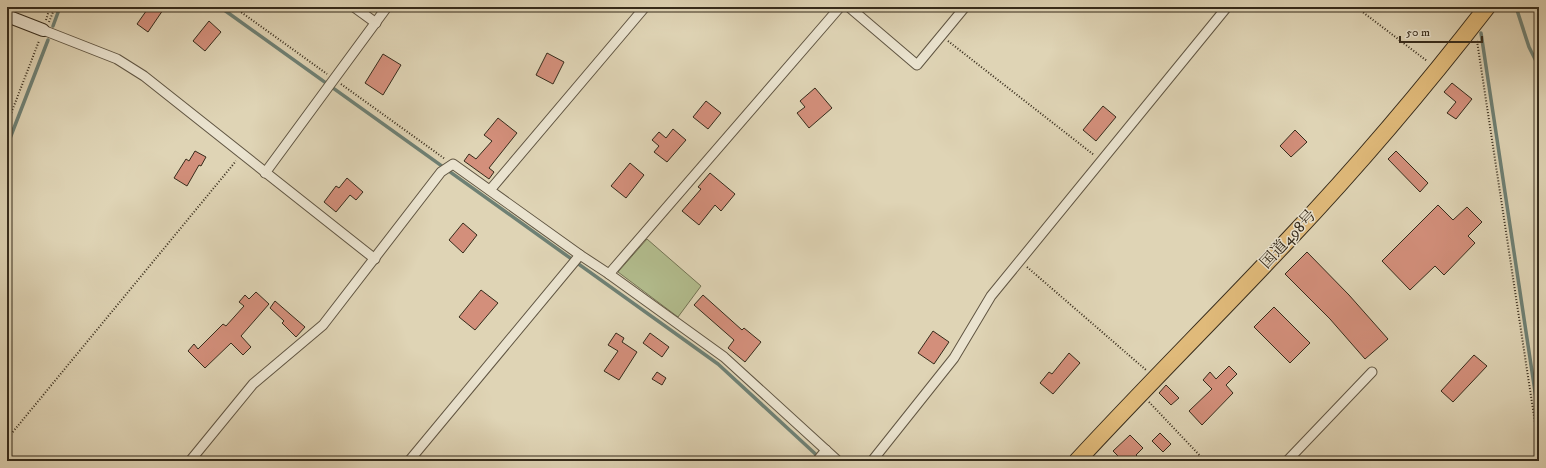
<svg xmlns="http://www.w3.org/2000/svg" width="1546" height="468" font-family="'IM FELL DW Pica','Noto Serif JP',serif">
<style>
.green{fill:#b2bc8d;stroke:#747454}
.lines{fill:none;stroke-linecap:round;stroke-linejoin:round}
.stream{stroke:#6e8074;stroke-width:3.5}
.building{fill:#d38f7b;stroke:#362b1b}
.street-casing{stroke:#605542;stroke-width:11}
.secondary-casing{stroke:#362b1b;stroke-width:14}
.highway-casing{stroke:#362b1b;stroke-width:18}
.path{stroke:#362b1b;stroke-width:2;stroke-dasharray:1 2;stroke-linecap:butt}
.street{stroke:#eae3cf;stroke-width:9}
.secondary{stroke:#eae3cf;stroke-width:12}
.highway{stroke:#e0ba7a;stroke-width:16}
.labels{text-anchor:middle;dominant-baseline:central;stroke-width:3;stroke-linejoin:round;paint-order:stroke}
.street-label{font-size:16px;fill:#362b1b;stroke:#eae3cf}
</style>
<rect width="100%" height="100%" fill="#dfd4b5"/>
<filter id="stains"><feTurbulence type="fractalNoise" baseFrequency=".005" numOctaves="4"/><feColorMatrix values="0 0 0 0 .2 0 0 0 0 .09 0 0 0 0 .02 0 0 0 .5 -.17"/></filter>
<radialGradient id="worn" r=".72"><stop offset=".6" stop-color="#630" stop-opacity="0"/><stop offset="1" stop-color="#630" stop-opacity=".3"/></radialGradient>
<path class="green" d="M 647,239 L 701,286 L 678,317 L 618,272 Z"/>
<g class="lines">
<g class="stream">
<path d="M 220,7 L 718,364 L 823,461"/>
<path d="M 1516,7 L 1529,47 L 1539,67"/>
<path d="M 53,26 L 60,7"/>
<path d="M 1481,33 L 1539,418"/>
<path d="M 1539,114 L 1537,124 L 1539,135"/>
<path d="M 7,146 L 48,40"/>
</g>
</g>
<g class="building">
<path d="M 149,7 L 165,7 L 148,32 L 137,24 Z"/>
<path d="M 209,21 L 221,32 L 205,51 L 193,41 Z"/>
<path d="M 547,53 L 564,62 L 553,84 L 536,75 Z"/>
<path d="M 383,54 L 401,65 L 383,95 L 365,83 Z"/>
<path d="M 1452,83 L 1472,99 L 1456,119 L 1447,113 L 1456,102 L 1444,92 Z"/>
<path d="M 815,88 L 832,108 L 809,128 L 797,113 L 805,107 L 800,101 Z"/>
<path d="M 706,101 L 721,113 L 708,129 L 693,117 Z"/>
<path d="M 1103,106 L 1116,117 L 1096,141 L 1083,130 Z"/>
<path d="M 498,118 L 517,133 L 489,168 L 494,172 L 489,179 L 464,161 L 469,154 L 476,159 L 492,141 L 484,135 Z"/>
<path d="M 673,129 L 686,140 L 667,162 L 654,152 L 659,146 L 652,140 L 659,132 L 666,138 Z"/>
<path d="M 1295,130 L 1307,142 L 1291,157 L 1280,146 Z"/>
<path d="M 195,151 L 206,157 L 201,166 L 199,165 L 187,186 L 174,178 L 186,159 L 189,161 Z"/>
<path d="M 1396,151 L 1428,183 L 1420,192 L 1388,159 Z"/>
<path d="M 630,163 L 644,175 L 626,198 L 611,186 Z"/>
<path d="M 710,173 L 735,194 L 721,211 L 715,205 L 699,225 L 682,211 L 701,189 L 698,187 Z"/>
<path d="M 347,178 L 363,192 L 356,200 L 350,195 L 336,212 L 324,202 L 336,186 L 339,188 Z"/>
<path d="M 1438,205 L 1453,220 L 1467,207 L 1482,222 L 1468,236 L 1475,243 L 1444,275 L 1435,266 L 1410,290 L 1382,261 Z"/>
<path d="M 463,223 L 477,235 L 463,253 L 449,240 Z"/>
<path d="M 1307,252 L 1349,295 L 1388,339 L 1365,359 L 1330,319 L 1285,274 Z"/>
<path d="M 481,290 L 498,303 L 475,330 L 459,317 Z"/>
<path d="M 256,292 L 269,304 L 241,336 L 251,347 L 243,355 L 231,343 L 205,368 L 188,351 L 194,344 L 198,349 L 223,324 L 226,326 L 244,306 L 239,302 L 245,295 L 249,299 Z"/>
<path d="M 703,295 L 742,330 L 744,328 L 761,342 L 745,362 L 728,348 L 734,340 L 694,305 Z"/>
<path d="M 275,301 L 305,327 L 296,337 L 282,323 L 284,321 L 270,308 Z"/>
<path d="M 1274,307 L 1310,343 L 1290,363 L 1254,327 Z"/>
<path d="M 933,331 L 949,342 L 934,364 L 918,353 Z"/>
<path d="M 616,333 L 624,338 L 622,342 L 637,352 L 619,380 L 604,371 L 618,351 L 608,345 Z"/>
<path d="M 650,333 L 669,347 L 662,357 L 643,343 Z"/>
<path d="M 1069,353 L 1080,363 L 1053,394 L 1040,383 L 1049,372 L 1052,374 Z"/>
<path d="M 1474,355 L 1487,366 L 1453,402 L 1441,391 Z"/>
<path d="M 1229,366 L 1237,374 L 1226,385 L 1233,393 L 1202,425 L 1189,411 L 1212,389 L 1203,380 L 1210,372 L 1216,379 Z"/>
<path d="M 657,372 L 666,378 L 662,385 L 652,379 Z"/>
<path d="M 1166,385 L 1179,398 L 1171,405 L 1159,393 Z"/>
<path d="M 1160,433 L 1171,444 L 1163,452 L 1152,441 Z"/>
<path d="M 1130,435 L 1143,448 L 1136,455 L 1138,457 L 1134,461 L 1123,461 L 1113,451 Z"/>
</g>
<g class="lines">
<defs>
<g id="street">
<path d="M 354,7 L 376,23"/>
<path d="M 849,7 L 917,65 L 965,7"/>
<path d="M 43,30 L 117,59 L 144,76 L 375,259"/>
<path d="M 265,173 L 387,7"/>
<path d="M 490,190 L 645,7"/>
<path d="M 609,274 L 840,7"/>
<path d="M 190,461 L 253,384 L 323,325 L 441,172 L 453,164 L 580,255 L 609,274 L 724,357 L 838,461"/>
<path d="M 409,461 L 580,255"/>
<path d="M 817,461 L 826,450"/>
<path d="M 872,461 L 954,358 L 991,296 L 1227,7"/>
<path d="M 1287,461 L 1372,372"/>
</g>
<path id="secondary" d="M 7,16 L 43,30"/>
<path id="highway" d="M 1077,461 C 1146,386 1219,314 1289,239 C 1359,165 1425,87 1487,7"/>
</defs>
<use href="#street" class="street-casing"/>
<use href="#secondary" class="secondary-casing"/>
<use href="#highway" class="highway-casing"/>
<g class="path">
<path d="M 234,7 L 327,74"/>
<path d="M 1356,7 L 1427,61"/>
<path d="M 46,20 L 50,7"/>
<path d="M 49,22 L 55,7"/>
<path d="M 948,41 L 1094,155"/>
<path d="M 1477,41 L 1536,429"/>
<path d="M 341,84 L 445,159"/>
<path d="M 7,124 L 39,41"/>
<path d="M 1027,267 L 1146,370"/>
<path d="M 1149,402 L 1205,461"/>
<path d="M 7,439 L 236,161"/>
</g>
<use href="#street" class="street"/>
<use href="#secondary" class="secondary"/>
<use href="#highway" class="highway"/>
</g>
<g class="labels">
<g class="street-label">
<text transform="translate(1288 239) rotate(-47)">国道498号</text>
</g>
</g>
<rect width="1546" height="468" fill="none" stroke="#dfd4b5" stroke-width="24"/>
<rect x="8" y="8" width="1530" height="452" fill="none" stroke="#362b1b" stroke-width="2"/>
<rect x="12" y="12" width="1522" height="444" fill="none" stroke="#362b1b"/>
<path d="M1400 36v6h82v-6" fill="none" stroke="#362b1b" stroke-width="2"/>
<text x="1406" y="36" font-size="12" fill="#362b1b" stroke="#eae3cf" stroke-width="3" paint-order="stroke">50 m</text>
<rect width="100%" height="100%" filter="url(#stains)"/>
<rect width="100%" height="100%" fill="url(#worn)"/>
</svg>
